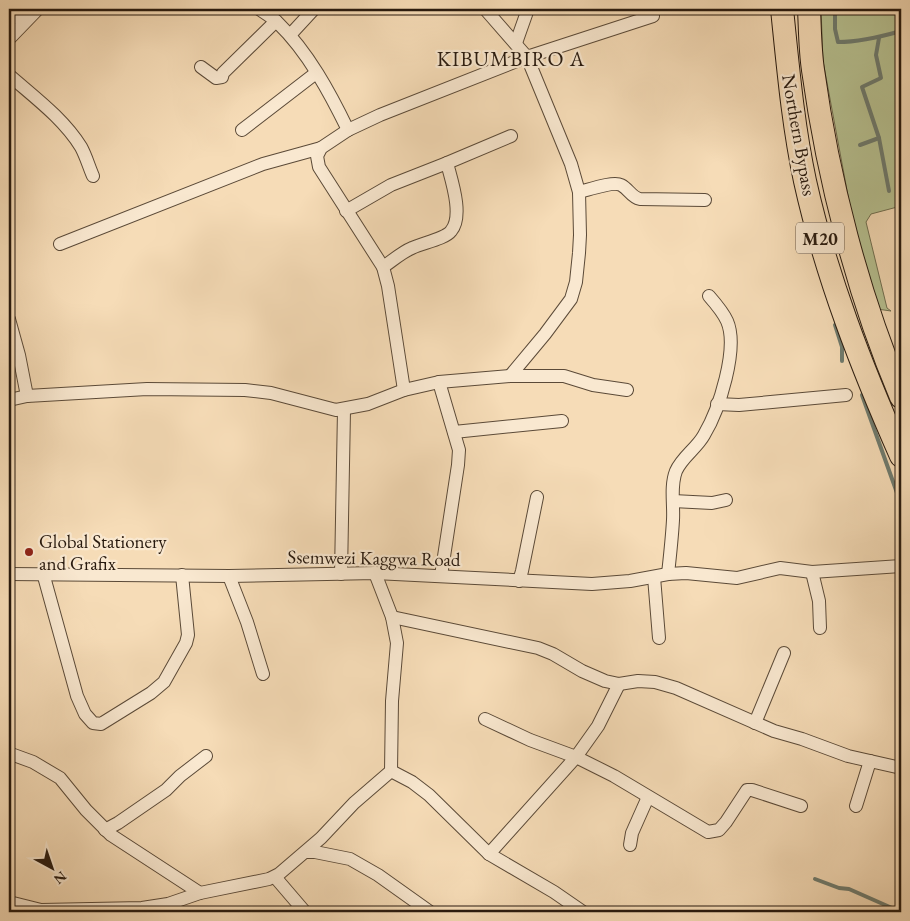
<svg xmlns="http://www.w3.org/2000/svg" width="910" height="921" font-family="'EB Garamond',serif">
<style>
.green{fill:#b7c292;stroke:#6f6e50}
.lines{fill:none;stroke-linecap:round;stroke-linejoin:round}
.stream{stroke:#6e7b6f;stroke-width:4}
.street-casing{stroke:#5b4a38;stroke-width:14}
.highway-casing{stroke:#27190e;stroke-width:24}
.street{stroke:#f9e8d0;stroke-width:12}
.highway{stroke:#f6dcb7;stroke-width:22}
.poi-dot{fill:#8f2418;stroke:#f9e8d0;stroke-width:2}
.labels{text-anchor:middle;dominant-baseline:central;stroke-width:4.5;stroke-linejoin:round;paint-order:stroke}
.shield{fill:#f9e8d0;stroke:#665748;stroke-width:1}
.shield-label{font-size:18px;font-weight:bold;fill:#27190e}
.street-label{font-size:19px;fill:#27190e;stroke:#f9e8d0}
.poi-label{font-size:19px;fill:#27190e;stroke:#f9e8d0;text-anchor:start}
.quarter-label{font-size:21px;letter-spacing:1px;fill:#27190e;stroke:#f9e8d0}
</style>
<rect width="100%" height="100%" fill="#f6dcb7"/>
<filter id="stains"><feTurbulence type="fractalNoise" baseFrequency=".004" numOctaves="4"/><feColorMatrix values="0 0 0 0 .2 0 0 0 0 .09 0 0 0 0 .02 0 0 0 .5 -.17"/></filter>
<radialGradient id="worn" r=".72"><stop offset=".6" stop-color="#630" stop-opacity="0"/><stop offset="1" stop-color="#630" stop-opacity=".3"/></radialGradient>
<path class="green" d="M 821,9 L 901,9 L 901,206 L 871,214 L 866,222 L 887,308 L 891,311 L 877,309 L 862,271 L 823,61 Z"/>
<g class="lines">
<g class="stream">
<path d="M 835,9 L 835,29 L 838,42 C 860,42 880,37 901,31"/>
<path d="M 879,138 L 889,191"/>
<path d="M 860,145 L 879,138 L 862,87 L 881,78 L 876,55 L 879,38"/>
<path d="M 835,325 L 842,347 L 842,361"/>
<path d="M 862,395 L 901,504"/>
<path d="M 815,879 L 839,888 L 849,889 L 901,912"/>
</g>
<defs>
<g id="street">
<path d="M 15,9 L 22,24"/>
<path d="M 259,9 C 265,13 272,17 278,23 C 308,52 330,93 348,130"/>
<path d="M 485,9 L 527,57 L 571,164 L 579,192 L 580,235 L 579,253 L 576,282 L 571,299 L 545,334 L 510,376"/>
<path d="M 290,35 L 314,9"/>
<path d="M 9,39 L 38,9"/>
<path d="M 516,43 L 528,9"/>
<path d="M 201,67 L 216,78 L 222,77 L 223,73 L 276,21"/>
<path d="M 9,75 C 34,97 63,118 81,147 C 86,156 89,167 93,176"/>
<path d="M 242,130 L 316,73"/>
<path d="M 579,192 C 588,190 613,181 621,185 C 629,189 631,197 640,199 L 705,200"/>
<path d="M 346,211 L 391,185 L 447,163"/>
<path d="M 60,244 L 263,164 L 321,148"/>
<path d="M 383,267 C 392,261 402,252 412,248 C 422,243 445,239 451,231 C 464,216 451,179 447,163 L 511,136"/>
<path d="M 9,319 L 19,355 L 27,396"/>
<path d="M 439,382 L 459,450 L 458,465 L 441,576"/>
<path d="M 404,390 L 388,286 L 383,267 L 319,167 L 317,156 L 321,148 L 348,130 L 380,115 L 527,57 L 653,16"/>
<path d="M 9,400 L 27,396 L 147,389 L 245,390 L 271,393 L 336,410 L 368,404 L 404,390 L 439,382 L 510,376 L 564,376 L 593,385 L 627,390"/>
<path d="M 717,404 L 739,405 L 846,395"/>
<path d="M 454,432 L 562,421"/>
<path d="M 673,501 L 712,503 L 726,500"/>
<path d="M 812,572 L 819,601 L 820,628"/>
<path d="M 43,573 L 77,696 L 85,714 L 93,723 L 101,724 L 151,693 L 164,682 L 186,643 L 188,635 L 182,575"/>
<path d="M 9,574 L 229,576 L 375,573 L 592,584 L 630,581 L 668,574 L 686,573 L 737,578 L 780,568 L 812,572 L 901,566"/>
<path d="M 341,574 L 344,410"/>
<path d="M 668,574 C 670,556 672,538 673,520 C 674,505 670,486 676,471 C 682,457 697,448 704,435 C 719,410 739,348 727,321 C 723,312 716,304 709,296"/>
<path d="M 229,576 L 247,622 L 263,674"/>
<path d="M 654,577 L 659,638"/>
<path d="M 519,581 L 522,571 L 537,497"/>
<path d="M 392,617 L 538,648 L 553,654 L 582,671 L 605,681 L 619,684 L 638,681 L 655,682 L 676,688 L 774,731 L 802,739 L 848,756 L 901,768"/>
<path d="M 485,719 L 530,740 L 576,757 L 614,776 L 708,832 L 719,830 L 726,822 L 747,790 L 752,790 L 801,806"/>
<path d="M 755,723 L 784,653"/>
<path d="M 11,754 L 33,762 L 60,778 L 86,810 L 111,835 L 200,893"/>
<path d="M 391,771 L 412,782 L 429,795 L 489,854 L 554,892 L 583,912"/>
<path d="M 856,806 L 870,761"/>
<path d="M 105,830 L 118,823 L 166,790 L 180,776 L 206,756"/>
<path d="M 630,845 L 632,833 L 648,797"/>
<path d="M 306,852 L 315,852 L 350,859 L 378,875 L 430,912"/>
<path d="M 489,854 L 576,757 L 598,726 L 619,684"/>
<path d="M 275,877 L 305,912"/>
<path d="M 9,902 L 41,910 L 142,908 L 168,904 L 200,893 L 269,879 L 279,874 L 321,838 L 354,803 L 391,771 L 392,701 L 397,643 L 392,617 L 375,573"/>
</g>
<g id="highway">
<path d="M 782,9 C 788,67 793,125 805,181 C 826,276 862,368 901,456"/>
<path d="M 809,9 C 810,29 810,50 813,70 C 828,179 858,295 901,397"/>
</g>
</defs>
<use href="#street" class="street-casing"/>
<use href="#highway" class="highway-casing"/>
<use href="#street" class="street"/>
<use href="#highway" class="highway"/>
</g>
<circle class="poi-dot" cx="29" cy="552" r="5"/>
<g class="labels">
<rect class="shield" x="796" y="222.5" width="48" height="31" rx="4"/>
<g class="shield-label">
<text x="820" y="238">M20</text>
</g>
<g class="street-label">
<text transform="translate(799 135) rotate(80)">Northern Bypass</text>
<text transform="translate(374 558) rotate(1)">Ssemwezi Kaggwa Road</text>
</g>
<g class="poi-label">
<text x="39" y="541">Global Stationery<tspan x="39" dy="22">and Grafix</tspan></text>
</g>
<g class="quarter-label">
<text x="511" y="58">KIBUMBIRO A</text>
</g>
</g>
<rect width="910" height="921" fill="none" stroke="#f6dcb7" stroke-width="30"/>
<rect x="10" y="10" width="890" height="901" fill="none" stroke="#27190e" stroke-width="2.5"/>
<rect x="15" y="15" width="880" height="891" fill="none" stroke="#27190e"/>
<g transform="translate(52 868) rotate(140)" stroke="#f9e8d0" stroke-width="4" paint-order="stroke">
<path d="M0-4L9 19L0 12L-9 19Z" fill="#27190e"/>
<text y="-8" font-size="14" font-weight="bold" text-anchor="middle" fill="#27190e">N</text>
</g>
<rect width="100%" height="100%" filter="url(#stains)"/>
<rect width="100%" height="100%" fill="url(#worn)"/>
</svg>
